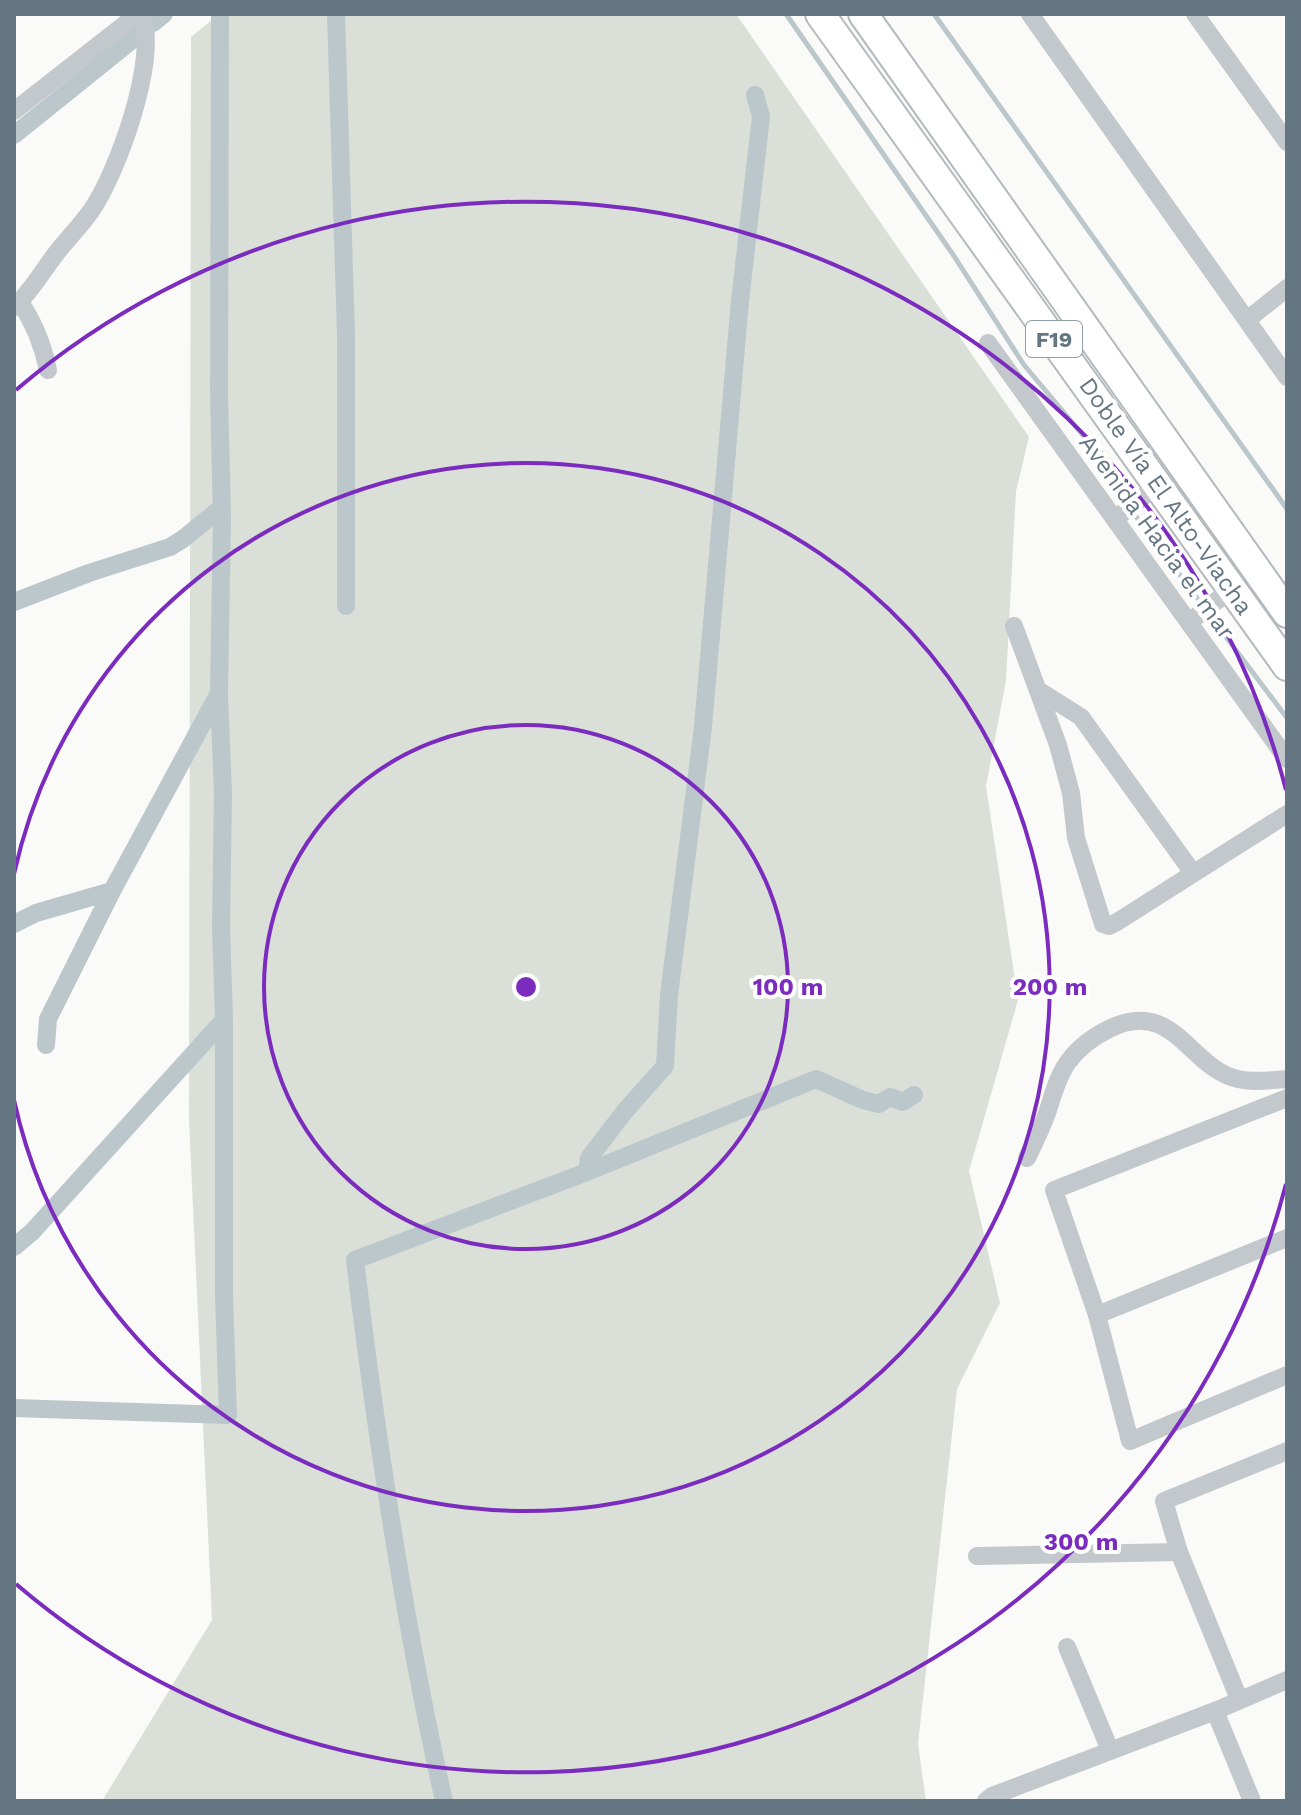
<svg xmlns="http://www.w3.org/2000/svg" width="1301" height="1815" font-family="'Work Sans',sans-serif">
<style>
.green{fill:#dadfd7}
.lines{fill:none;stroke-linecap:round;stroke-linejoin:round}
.stream{stroke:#bbc7cb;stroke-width:5}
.canal{stroke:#bbc7cb;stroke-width:18}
.highway-casing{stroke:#b4b9bd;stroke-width:32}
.minor{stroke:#c3c8cc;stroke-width:18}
.highway{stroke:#fff;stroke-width:28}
.ring{fill:none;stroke:#7b2cbf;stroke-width:4}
.labels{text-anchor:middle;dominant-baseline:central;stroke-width:8;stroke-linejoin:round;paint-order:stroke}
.shield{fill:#fff;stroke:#939fa8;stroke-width:2}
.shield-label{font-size:22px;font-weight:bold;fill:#657683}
.street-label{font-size:24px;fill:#657683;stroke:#fff}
.centre{fill:#7b2cbf;stroke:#fff;stroke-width:4}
.ring-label{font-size:24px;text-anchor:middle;font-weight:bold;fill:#7b2cbf;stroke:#fff;stroke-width:8;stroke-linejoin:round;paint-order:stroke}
</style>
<rect width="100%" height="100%" fill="#fafaf8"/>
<path class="green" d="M 219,14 L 736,14 L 1029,437 L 1016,491 L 1006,681 L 986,786 L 1018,1000 L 969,1171 L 1000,1303 L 957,1389 L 918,1744 L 926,1801 L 102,1801 L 212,1620 L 189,1120 L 191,37 Z"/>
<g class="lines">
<g class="stream">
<path d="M 786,14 L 954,256 L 1024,365 L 1082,434 L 1121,496"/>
<path d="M 934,14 L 1287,509"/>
<path d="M 1131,510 L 1197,598"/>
<path d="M 1214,621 L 1287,718"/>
</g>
<g class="canal">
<path d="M 336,14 L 346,335 L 346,606"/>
<path d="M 153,23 L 164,14"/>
<path d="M 14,135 L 142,32"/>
<path d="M 14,602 L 89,573 L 170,547 L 183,539 L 221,508"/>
<path d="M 14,924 L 36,913 L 112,891 L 219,693 L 222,517 L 219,394 L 220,14"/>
<path d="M 46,1045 L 48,1019 L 112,891"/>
<path d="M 587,1172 L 589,1158 L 625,1111 L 665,1066 L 669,995 L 703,727 L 740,301 L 761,116 L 755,95"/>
<path d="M 14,1247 L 32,1232 L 224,1020"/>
<path d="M 14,1408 L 228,1415 L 224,1296 L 224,1020 L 221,927 L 223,792 L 219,696"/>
<path d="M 444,1801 C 404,1623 377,1442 355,1260 L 587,1172 L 816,1079 L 863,1100 L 879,1104 L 890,1097 L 903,1102 L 914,1095"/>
</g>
<defs>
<g id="highway">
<path d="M 820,14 L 1287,666"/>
<path d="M 863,14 L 1287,613"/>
</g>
</defs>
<use href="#highway" class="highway-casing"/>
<g class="minor">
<path d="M 1030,14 L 1287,377"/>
<path d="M 1195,14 L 1287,142"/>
<path d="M 14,111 L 138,14"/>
<path d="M 20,302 C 34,323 43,345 48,370"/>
<path d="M 14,307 C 29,294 40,275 52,259 C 64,242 79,228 91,211 C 117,174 160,56 141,14"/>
<path d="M 1247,320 L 1287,288"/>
<path d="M 988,343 L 1287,759"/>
<path d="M 1115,519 L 1158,485"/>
<path d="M 1189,622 L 1232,589"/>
<path d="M 1014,626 L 1058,745 L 1071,793 L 1076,838 L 1103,924 L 1109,926 L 1117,922 L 1287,814"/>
<path d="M 1038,690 L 1081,717 L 1193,873"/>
<path d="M 1287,1098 L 1054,1190 L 1097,1315 L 1130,1441 L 1287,1375"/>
<path d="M 1027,1158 C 1034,1143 1042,1128 1047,1113 C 1053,1096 1057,1077 1068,1062 C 1079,1047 1094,1036 1111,1028 C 1174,998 1189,1068 1238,1079 C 1254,1083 1271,1080 1287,1079"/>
<path d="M 1097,1315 L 1287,1238"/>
<path d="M 977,1556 L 1179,1552"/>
<path d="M 1067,1647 L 1110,1750"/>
<path d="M 1239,1699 L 1179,1552 L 1164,1501 L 1287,1451"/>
<path d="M 1215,1711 L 1252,1801"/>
<path d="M 986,1801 L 992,1796 L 1215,1711 L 1287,1680"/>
</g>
<use href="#highway" class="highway"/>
</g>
<g class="ring">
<circle cx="526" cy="987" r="262"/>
<path d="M14 874A524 524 0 1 1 14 1100"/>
<path d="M1286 1184A785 785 0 0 1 16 1584M16 390A785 785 0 0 1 1286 790"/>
</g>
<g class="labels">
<rect class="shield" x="1026" y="321" width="56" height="36" rx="6"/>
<g class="shield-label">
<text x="1054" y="339">F19</text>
</g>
<g class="street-label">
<text transform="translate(1166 496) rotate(55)">Doble Vía El Alto-Viacha</text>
<text transform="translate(1157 537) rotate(54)">Avenida Hacia el mar</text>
</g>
</g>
<circle cx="526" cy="987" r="12" class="centre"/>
<g class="ring-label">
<text x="788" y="995">100 m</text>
<text x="1050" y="995">200 m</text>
<text x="1081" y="1550">300 m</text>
</g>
<rect width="1301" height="1815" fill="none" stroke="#657683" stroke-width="32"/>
</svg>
